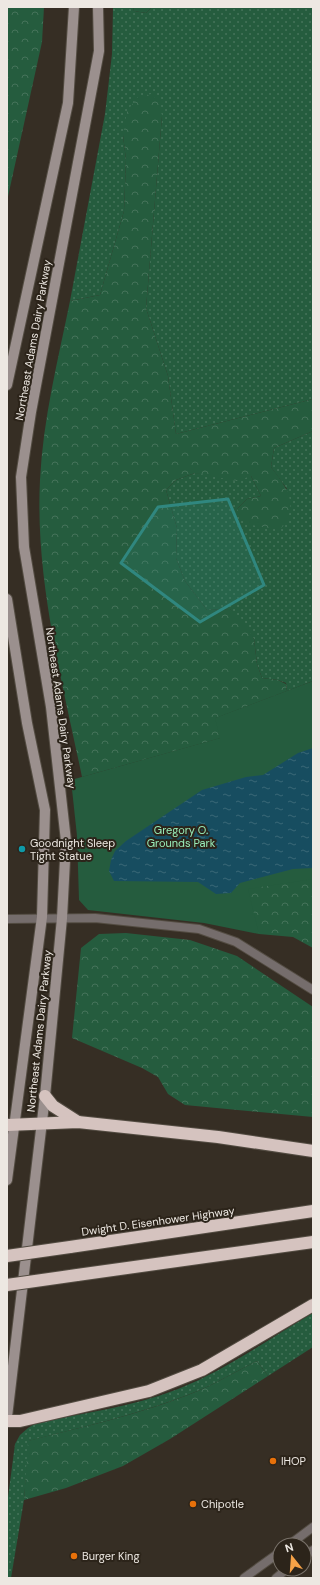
<svg xmlns="http://www.w3.org/2000/svg" width="320" height="1585" font-family="'DM Sans',sans-serif">
<style>
.grass{fill:url(#grass-dots)}
.forest{fill:url(#forest-crowns)}
.green{fill:#255c3e}
.water{fill:url(#water-ripples)}
.lines{fill:none;stroke-linecap:round;stroke-linejoin:round}
.street-casing{stroke:#534c42;stroke-width:10}
.secondary-casing{stroke:#534c42;stroke-width:12}
.highway-casing{stroke:#534c42;stroke-width:14}
.street{stroke:#756d6c;stroke-width:8}
.secondary{stroke:#9b908e;stroke-width:10}
.highway{stroke:#d5c3bf;stroke-width:12}
.highway-bridge-casing{stroke:#534c42;stroke-width:14;stroke-linecap:butt}
.highway-bridge{stroke:#d5c3bf;stroke-width:12}
.marked{fill:#30877f;fill-opacity:0.2;stroke:#30877f;stroke-width:3;stroke-linejoin:round}
.culture-dot{fill:#0f9aa8;stroke:#2c241a;stroke-width:1.5}
.food-dot{fill:#e8710a;stroke:#2c241a;stroke-width:1.5}
.labels{text-anchor:middle;dominant-baseline:central;stroke-width:4;stroke-linejoin:round;paint-order:stroke}
.street-label{font-size:11px;fill:#ede8e2;stroke:#2c241a}
.park-label{font-size:11px;fill:#99eeba;stroke:#2c241a}
.poi-label{font-size:11px;fill:#ede8e2;stroke:#2c241a;text-anchor:start}
</style>
<defs>
<pattern id="grass-dots" width="8" height="8" patternUnits="userSpaceOnUse"><rect width="8" height="8" fill="#255c3e"/><path d="M2 2h.1M6 6h.1" fill="none" stroke="#45735a" stroke-width="1.8" stroke-linecap="round"/></pattern>
<pattern id="forest-crowns" width="20" height="18" patternUnits="userSpaceOnUse"><rect width="20" height="18" fill="#255c3e"/><path d="M2 6a3 3 0 1 1 6 0M12 15a3 3 0 1 1 6 0" fill="none" stroke="#45735a"/></pattern>
<pattern id="water-ripples" width="26" height="14" patternUnits="userSpaceOnUse"><rect width="26" height="14" fill="#174d60"/><path d="M2 4q2-2 4 0t4 0M15 11q2-2 4 0t4 0" fill="none" stroke="#396776"/></pattern>
</defs>
<rect width="100%" height="100%" fill="#362e24"/>
<g class="grass">
<path d="M 113,7 L 133,7 L 134,11 L 146,13 L 152,7 L 313,7 L 313,399 L 176,434 L 168,376 L 146,308 L 162,116 L 123,135 L 126,160 L 124,211 L 100,295 L 70,301 L 105,114 L 112,54 Z"/>
<path d="M 313,431 L 313,681 L 287,691 L 286,683 L 278,680 L 262,678 L 257,664 L 254,639 L 230,609 L 207,610 L 185,581 L 176,558 L 177,528 L 166,490 L 176,480 L 195,473 L 251,476 L 261,496 L 247,499 L 237,509 L 287,489 L 271,467 L 274,448 Z"/>
<path d="M 313,1313 L 313,1347 L 268,1376 L 257,1361 C 241,1369 225,1378 209,1386 C 151,1412 89,1425 29,1441 L 24,1500 L 11,1578 L 7,1578 L 7,1505 L 15,1444 L 20,1435 L 28,1428 L 36,1423 C 84,1413 132,1407 178,1389 C 225,1371 270,1338 313,1313 Z"/>
</g>
<g class="forest">
<path d="M 7,7 L 44,7 L 42,42 L 7,201 Z"/>
<path d="M 133,7 L 152,7 L 146,13 L 134,11 Z"/>
<path d="M 151,94 L 160,102 L 162,116 L 146,308 L 168,376 L 176,434 L 313,399 L 313,431 L 274,448 L 271,467 C 288,489 300,505 280,530 L 246,524 L 237,509 L 247,499 L 261,496 L 251,476 L 237,481 L 195,473 L 176,480 L 166,490 L 177,528 L 176,558 L 185,581 L 207,610 L 230,609 L 243,620 L 254,639 L 257,664 L 262,678 L 278,680 L 286,684 L 287,691 L 216,718 L 221,738 L 82,777 C 62,679 35,581 40,480 C 43,419 58,360 70,301 L 100,295 L 124,211 L 126,160 L 123,135 L 127,111 L 138,97 Z"/>
<path d="M 313,868 L 313,948 L 293,937 L 259,934 L 234,913 L 240,883 Z"/>
<path d="M 126,933 L 190,940 L 237,956 L 313,1007 L 313,1117 L 185,1105 L 168,1094 L 158,1077 L 142,1068 L 72,1038 L 81,948 L 99,934 Z"/>
<path d="M 257,1361 L 268,1376 L 170,1439 L 123,1466 L 66,1488 L 24,1500 L 28,1441 C 89,1425 152,1412 209,1386 C 225,1378 241,1369 257,1361 Z"/>
</g>
<path class="green" d="M 313,681 L 313,879 L 248,889 L 259,934 L 204,923 L 88,910 L 79,900 L 77,836 L 71,780 L 220,738 L 215,718 Z"/>
<path class="water" d="M 313,748 L 313,868 L 293,869 L 240,883 L 231,893 L 216,894 L 198,882 L 114,881 L 109,871 L 111,860 L 115,851 L 126,841 L 202,790 L 246,777 L 263,775 L 298,753 Z"/>
<g class="lines">
<defs>
<g id="street">
<path d="M 7,919 L 95,918 L 199,929 L 236,942 L 313,990"/>
<path d="M 289,1545 L 313,1527"/>
<path d="M 304,1556 L 313,1550"/>
<path d="M 244,1578 L 280,1552"/>
<path d="M 276,1578 L 287,1569"/>
</g>
<g id="secondary">
<path d="M 7,385 L 68,103 L 74,7"/>
<path d="M 7,599 L 27,723 L 45,810 L 42,917 L 7,1180"/>
<path d="M 7,1417 L 45,1096 L 62,918 L 66,841 L 51,707 L 24,547 L 21,477 L 31,412 L 99,51 L 98,7"/>
</g>
<g id="highway">
<path d="M 45,1096 L 53,1106 L 78,1122"/>
<path d="M 7,1125 L 78,1122 L 218,1137 L 313,1151"/>
<path d="M 70,1247 L 313,1211"/>
<path d="M 77,1275 L 313,1242"/>
<path d="M 7,1421 L 20,1421 L 149,1391 L 202,1370 L 313,1305"/>
</g>
</defs>
<use href="#street" class="street-casing"/>
<use href="#secondary" class="secondary-casing"/>
<use href="#highway" class="highway-casing"/>
<use href="#street" class="street"/>
<use href="#secondary" class="secondary"/>
<use href="#highway" class="highway"/>
<defs>
<g id="highway-bridge">
<path d="M 7,1256 L 70,1247"/>
<path d="M 7,1285 L 77,1275"/>
</g>
</defs>
<use href="#highway-bridge" class="highway-bridge-casing"/>
<use href="#highway-bridge" class="highway-bridge"/>
</g>
<path class="marked" d="M 228,499 L 264,585 L 200,622 L 121,563 L 158,507 Z"/>
<circle class="culture-dot" cx="22" cy="849" r="4"/>
<g class="food-dot">
<circle cx="273" cy="1461" r="4"/>
<circle cx="193" cy="1504" r="4"/>
<circle cx="74" cy="1556" r="4"/>
</g>
<g class="labels">
<g class="street-label">
<text transform="translate(33 340) rotate(-80)">Northeast Adams Dairy Parkway</text>
<text transform="translate(61 708) rotate(82)">Northeast Adams Dairy Parkway</text>
<text transform="translate(39 1031) rotate(-84)">Northeast Adams Dairy Parkway</text>
<text transform="translate(158 1221) rotate(-8)">Dwight D. Eisenhower Highway</text>
</g>
<g class="park-label">
<text x="181" y="830">Gregory O.<tspan x="181" dy="13">Grounds Park</tspan></text>
</g>
<g class="poi-label">
<text x="30" y="843">Goodnight Sleep<tspan x="30" dy="13">Tight Statue</tspan></text>
<text x="281" y="1461">IHOP</text>
<text x="201" y="1504">Chipotle</text>
<text x="82" y="1556">Burger King</text>
</g>
</g>
<rect width="320" height="1585" fill="none" stroke="#ede8e2" stroke-width="16"/>
<g transform="translate(292 1557) rotate(343)"><circle r="19" fill="#2c241a" stroke="#79726a"/>
<path d="M0-3L7 15L0 10L-7 15Z" fill="#f6a247"/>
<text y="-6" font-size="11" font-weight="bold" text-anchor="middle" fill="#ede8e2">N</text>
</g>
</svg>
